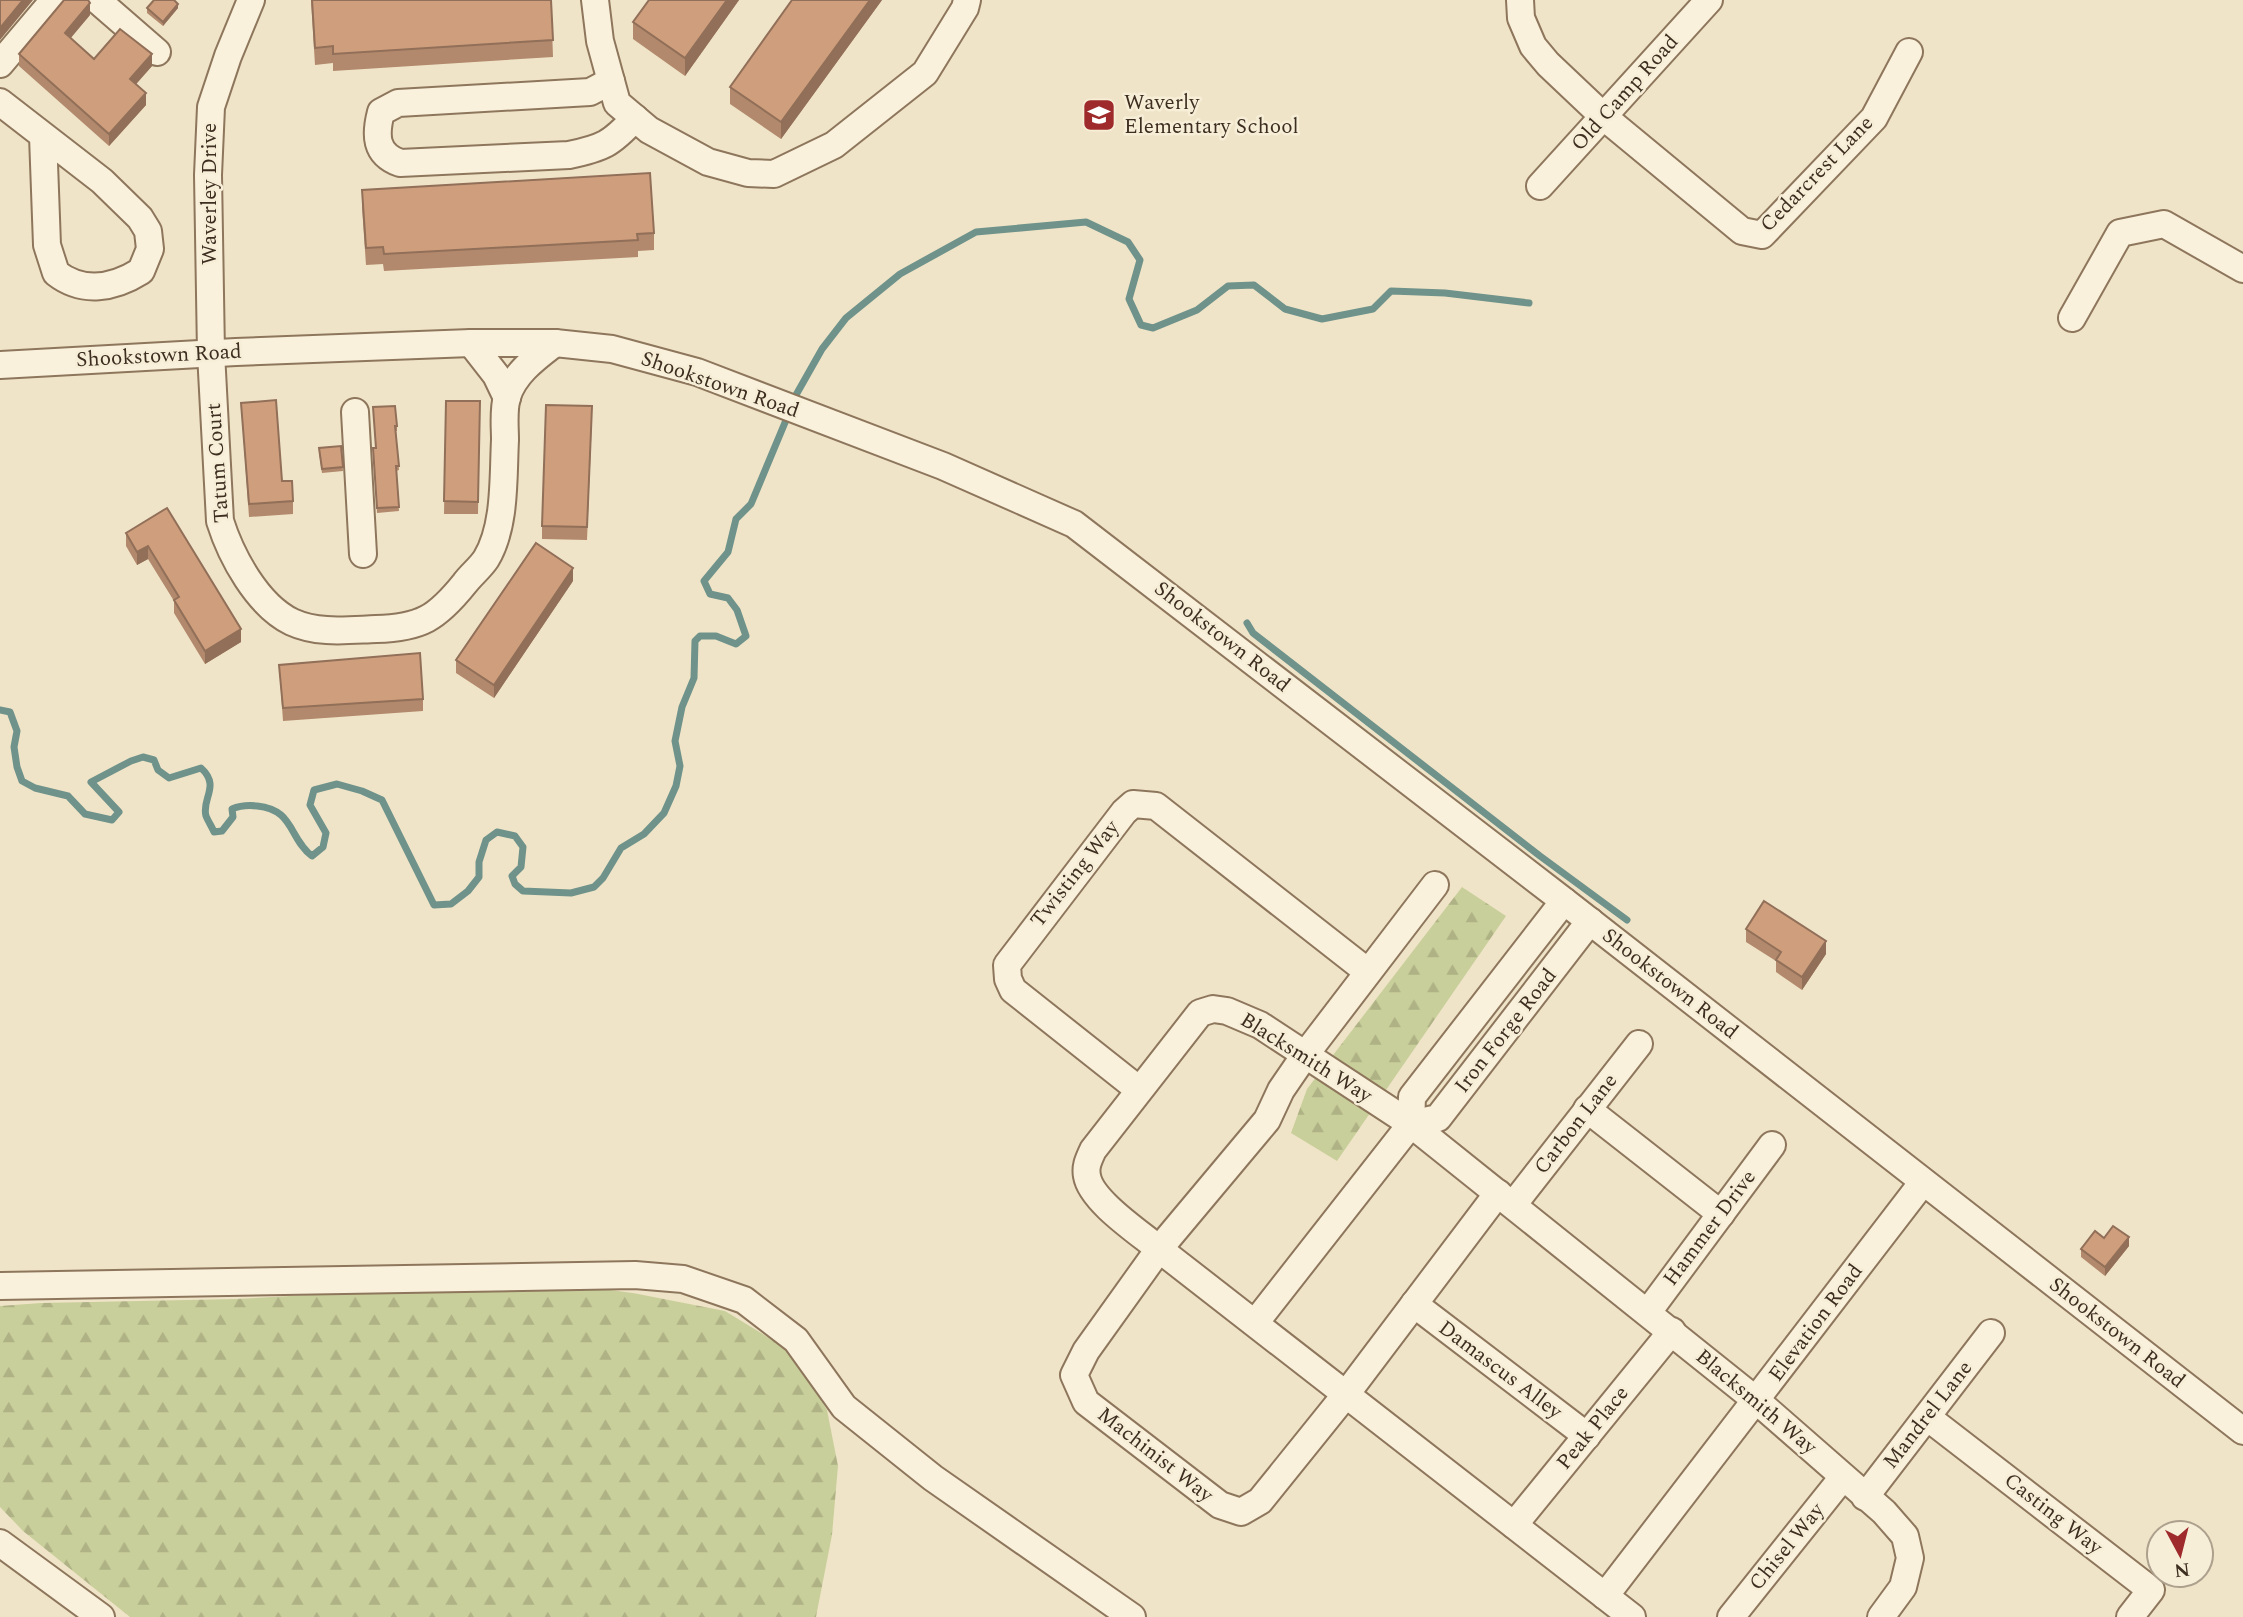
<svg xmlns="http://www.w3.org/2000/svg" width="2243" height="1617" font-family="Spectral,serif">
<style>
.forest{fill:url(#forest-firs)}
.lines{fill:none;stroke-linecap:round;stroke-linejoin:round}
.stream{stroke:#6f938a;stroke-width:7}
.minor-casing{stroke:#8d765c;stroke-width:30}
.minor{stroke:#faf1dc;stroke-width:26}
.wall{fill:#b2896c}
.shaded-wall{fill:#916f58}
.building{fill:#cf9f7d;stroke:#916f58;stroke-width:2}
.labels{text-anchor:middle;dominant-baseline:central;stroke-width:5;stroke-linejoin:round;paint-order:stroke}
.street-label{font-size:21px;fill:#3d2e20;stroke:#f7eed8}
.poi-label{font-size:21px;fill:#3d2e20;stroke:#f7eed8;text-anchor:start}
</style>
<defs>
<pattern id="forest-firs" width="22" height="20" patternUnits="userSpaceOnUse" patternTransform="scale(1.75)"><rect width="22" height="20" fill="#c9cf9b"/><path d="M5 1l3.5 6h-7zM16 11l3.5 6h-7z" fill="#aeb285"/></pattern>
</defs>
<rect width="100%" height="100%" fill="#f0e4c8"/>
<g class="forest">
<path d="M 1462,887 L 1506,916 L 1337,1161 L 1291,1133 L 1307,1089 Z"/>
<path d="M 587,1287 L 633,1293 L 725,1311 L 792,1352 L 827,1410 L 838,1466 L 832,1535 L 816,1617 L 130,1617 L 23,1531 L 0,1507 L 0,1306 L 41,1303 L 236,1299 L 435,1288 Z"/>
</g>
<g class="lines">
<g class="stream">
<path d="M 792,402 L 822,349 L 846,318 L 900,274 L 976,232 L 1086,222 L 1128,242 L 1140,260 L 1129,299 L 1141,325 L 1153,328 L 1197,310 L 1228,286 L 1254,285 L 1285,309 L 1322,319 L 1373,309 L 1391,291 L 1445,293 L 1529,303"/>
<path d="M 1247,623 L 1253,633 L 1540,856 L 1627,920"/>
<path d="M 0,710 L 10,712 L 17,731 L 14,747 L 17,767 L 22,781 L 35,788 L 68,796 L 85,814 L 112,820 L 119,812 L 91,782 L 131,761 L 143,757 L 154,760 L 158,770 L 169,778 L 201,768 C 221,786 201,799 206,816 C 208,821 212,827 214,832 L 222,831 L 233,817 L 232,809 C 246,803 269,805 281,815 C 293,825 296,844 312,856 L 323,847 L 326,833 L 310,805 L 314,790 L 337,784 L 362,791 L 382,800 L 434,905 L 451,904 L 468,891 L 479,877 L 479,862 L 486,840 L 497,832 L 515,836 L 523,847 L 521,867 L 512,876 L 515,884 L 523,891 L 571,893 L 594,887 L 603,878 L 621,848 L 644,834 L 664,813 L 676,786 L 680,766 L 675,741 L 682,707 L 694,678 L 695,641 L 700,636 L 716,636 L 736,644 L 746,636 L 737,610 L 728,598 L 710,594 L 704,581 L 728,552 L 736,519 L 751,504 L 789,413"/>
</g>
<defs>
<g id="minor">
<path d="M 97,0 L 157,52"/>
<path d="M 251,0 L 228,56 L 211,107 L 208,175 L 211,353 L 220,521 C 231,556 257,605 292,622 C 318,634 348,630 376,629 C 421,628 437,618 465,583 C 471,575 480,568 486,559 C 506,526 503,477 505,440 C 505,427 503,410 507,397 C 514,373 537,357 555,343"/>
<path d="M 595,0 L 600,41 L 617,103 L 649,130 L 708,162 L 748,173 L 774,174 L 834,145 L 925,73 L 965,8 L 967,0"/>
<path d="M 1520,0 L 1521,18 L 1533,46 L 1548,64 L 1604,117 L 1742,231 L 1762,235 L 1874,118 L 1909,52"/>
<path d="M 0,64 L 54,0"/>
<path d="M 611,81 L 590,92 L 398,103 L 381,112 C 375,135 375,154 400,163 L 569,155 C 603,148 611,144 635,118"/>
<path d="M 0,102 L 102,181 L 140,218 L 148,231 L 150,249 L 141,271 C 114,288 83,294 56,273 L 47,245 L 43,136"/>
<path d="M 1540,186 L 1709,0"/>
<path d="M 2072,318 L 2120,233 L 2164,224 L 2243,269"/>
<path d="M 471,343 L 496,375 L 507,398"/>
<path d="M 0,365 L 236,352 L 471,343 L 555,343 L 612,349 L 697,372 L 943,466 L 1074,524 L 1564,901 L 2243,1431"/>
<path d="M 355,412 L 363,554"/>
<path d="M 1435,885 L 1305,1055 L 1281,1090 L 1267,1120 L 1159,1249 L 1086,1351 L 1074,1375 L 1086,1402 L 1220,1505 L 1241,1512 L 1260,1501 L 1347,1393 L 1498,1193"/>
<path d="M 1138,1089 L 1013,990 L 1008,979 L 1007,965 L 1124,812 L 1133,804 L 1156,806 L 1368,972"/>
<path d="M 1587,1109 L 1721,1214"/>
<path d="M 1411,1124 L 1438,1118 L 1590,921"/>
<path d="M 1513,1205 L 1639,1044"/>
<path d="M 0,1286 L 635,1275 L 683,1279 L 744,1300 L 796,1340 L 844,1407 L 933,1478 L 1132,1617"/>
<path d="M 1414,1304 L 1587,1436"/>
<path d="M 1648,1312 L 1772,1145"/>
<path d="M 1255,1323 L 1411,1124 L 1412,1097 L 1564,901"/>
<path d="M 1927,1417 L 2151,1590 L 2130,1617"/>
<path d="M 1865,1497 L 1991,1333"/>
<path d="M 1514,1525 L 1672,1331"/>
<path d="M 0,1543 L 101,1617"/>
<path d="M 1605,1596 L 1923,1182"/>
<path d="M 1632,1617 L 1159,1249 C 1140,1233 1091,1201 1087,1176 C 1085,1166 1089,1159 1093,1150 L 1200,1013 L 1213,1009 L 1227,1011 L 1260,1025 L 1411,1124 L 1757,1401 L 1884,1512 L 1905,1536 L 1910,1558 L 1903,1587 L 1881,1617"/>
<path d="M 1731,1617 L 1843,1477"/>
</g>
</defs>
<use href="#minor" class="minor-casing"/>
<use href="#minor" class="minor"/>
</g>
<g class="wall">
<path d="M 311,0 L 551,0 L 553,57 L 333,71 L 333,63 L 315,65 Z"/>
<path d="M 649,0 L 739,0 L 685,76 L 633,39 L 633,22 Z"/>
<path d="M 792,0 L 882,0 L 781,139 L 730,104 L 730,87 Z"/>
<path d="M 147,8 L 178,8 L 163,26 L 147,13 Z"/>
<path d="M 90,15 L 70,38 L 94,59 L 152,66 L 136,84 L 146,105 L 109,146 L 19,66 L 19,54 Z"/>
<path d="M 362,190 L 654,233 L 654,250 L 638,251 L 638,257 L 384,271 L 383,264 L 366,265 L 362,207 Z"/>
<path d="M 446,401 L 480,401 L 478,514 L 444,514 Z"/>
<path d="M 241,403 L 293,501 L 293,514 L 249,517 Z"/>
<path d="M 373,407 L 397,426 L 397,431 L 396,431 L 399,470 L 396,471 L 399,511 L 377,513 L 373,448 L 376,448 Z"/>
<path d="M 592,419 L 587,540 L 542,539 L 542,526 Z"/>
<path d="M 341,446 L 343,471 L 322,473 L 319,453 Z"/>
<path d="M 167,508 L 241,642 L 205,664 L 174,613 L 174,601 L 148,559 L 137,565 L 126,546 L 126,533 Z"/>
<path d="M 573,581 L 494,698 L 456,673 L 456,660 Z"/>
<path d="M 279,665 L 423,699 L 423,711 L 283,721 Z"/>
<path d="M 1746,929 L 1826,954 L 1802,990 L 1776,972 L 1776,961 L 1746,942 Z"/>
<path d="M 2104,1238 L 2129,1246 L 2105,1276 L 2081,1257 L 2081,1249 Z"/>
</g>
<g class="shaded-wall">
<path d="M 23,0 L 33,0 L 0,40 L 0,28 Z"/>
<path d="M 727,0 L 739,0 L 685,76 L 685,58 Z"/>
<path d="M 870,0 L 882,0 L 781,139 L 781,122 Z"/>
<path d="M 90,3 L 90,15 L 65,45 L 65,33 Z"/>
<path d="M 178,4 L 178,8 L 163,26 L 163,22 Z"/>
<path d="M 152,54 L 152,66 L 130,91 L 130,79 Z"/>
<path d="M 146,93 L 146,105 L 109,146 L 109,134 Z"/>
<path d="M 148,546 L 148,559 L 137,565 L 137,552 Z"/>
<path d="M 573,568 L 573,581 L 494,698 L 494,685 Z"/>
<path d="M 241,629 L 241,642 L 205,664 L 205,651 Z"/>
<path d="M 1826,941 L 1826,954 L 1802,990 L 1802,977 Z"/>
<path d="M 2129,1237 L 2129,1246 L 2105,1276 L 2105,1267 Z"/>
</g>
<g class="building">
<path d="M 0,0 L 23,0 L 0,28 Z"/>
<path d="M 64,0 L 88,0 L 90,3 L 65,33 L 94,59 L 120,29 L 152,54 L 130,79 L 146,93 L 109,134 L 19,54 Z"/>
<path d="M 154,0 L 174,0 L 178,4 L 163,22 L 147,8 Z"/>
<path d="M 312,0 L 551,0 L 553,40 L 333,54 L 333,46 L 315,48 Z"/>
<path d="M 649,0 L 727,0 L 685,58 L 633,22 Z"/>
<path d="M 792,0 L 870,0 L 781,122 L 730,87 Z"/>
<path d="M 650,173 L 654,233 L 637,234 L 638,240 L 384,254 L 383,247 L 366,248 L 362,190 Z"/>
<path d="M 276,400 L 282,481 L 292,481 L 293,501 L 249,504 L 241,403 Z"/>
<path d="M 446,401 L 480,401 L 478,502 L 444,501 Z"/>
<path d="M 546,405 L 592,406 L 587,527 L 542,526 Z"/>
<path d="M 395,406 L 397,426 L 395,426 L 399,466 L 396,466 L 399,507 L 377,508 L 373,448 L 376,448 L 373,407 Z"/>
<path d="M 341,446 L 343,467 L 322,469 L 319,448 Z"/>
<path d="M 167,508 L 241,629 L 205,651 L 174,600 L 179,597 L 148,546 L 137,552 L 126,533 Z"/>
<path d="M 536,543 L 573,568 L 494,685 L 456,660 Z"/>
<path d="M 420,653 L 423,699 L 283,708 L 279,665 Z"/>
<path d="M 1764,901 L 1826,941 L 1802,977 L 1776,960 L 1781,952 L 1746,929 Z"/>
<path d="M 2113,1226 L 2129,1237 L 2105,1267 L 2081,1249 L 2095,1231 L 2104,1238 Z"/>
</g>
<defs>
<symbol id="school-square" viewBox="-11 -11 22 22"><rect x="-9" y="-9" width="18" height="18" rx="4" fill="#9e2a2b" stroke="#f7eed8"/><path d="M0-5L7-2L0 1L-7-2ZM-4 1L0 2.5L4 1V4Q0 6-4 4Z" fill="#fff"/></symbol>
</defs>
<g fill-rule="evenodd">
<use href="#school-square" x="1080" y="96" width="38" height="38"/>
</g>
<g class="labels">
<g class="street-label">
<text transform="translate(1625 93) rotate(-48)">Old Camp Road</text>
<text transform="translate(1817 174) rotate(-46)">Cedarcrest Lane</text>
<text transform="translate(210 194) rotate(-90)">Waverley Drive</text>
<text transform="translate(159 356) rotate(-3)">Shookstown Road</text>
<text transform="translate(720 385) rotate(19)">Shookstown Road</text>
<text transform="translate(218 463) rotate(-94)">Tatum Court</text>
<text transform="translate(1222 637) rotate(38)">Shookstown Road</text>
<text transform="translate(1075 874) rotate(-52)">Twisting Way</text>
<text transform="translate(1670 984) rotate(38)">Shookstown Road</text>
<text transform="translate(1506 1031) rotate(-52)">Iron Forge Road</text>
<text transform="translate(1306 1058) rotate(32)">Blacksmith Way</text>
<text transform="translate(1576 1124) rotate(-52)">Carbon Lane</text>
<text transform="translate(1710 1228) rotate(-53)">Hammer Drive</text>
<text transform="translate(1816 1323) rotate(-53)">Elevation Road</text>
<text transform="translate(2117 1333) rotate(38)">Shookstown Road</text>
<text transform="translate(1500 1370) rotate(37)">Damascus Alley</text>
<text transform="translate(1756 1402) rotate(40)">Blacksmith Way</text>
<text transform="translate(1928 1415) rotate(-52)">Mandrel Lane</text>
<text transform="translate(1593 1428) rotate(-51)">Peak Place</text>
<text transform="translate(1155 1455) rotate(38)">Machinist Way</text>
<text transform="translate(2053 1514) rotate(38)">Casting Way</text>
<text transform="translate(1787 1547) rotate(-51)">Chisel Way</text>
</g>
<g class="poi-label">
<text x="1124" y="103">Waverly<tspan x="1124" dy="24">Elementary School</tspan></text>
</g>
</g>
<g transform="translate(2180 1554) rotate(173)"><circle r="33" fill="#f7eed8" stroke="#ada18e" stroke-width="2"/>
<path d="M0-5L12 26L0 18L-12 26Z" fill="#9e2a2b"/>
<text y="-10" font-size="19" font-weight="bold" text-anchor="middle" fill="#3d2e20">N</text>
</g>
</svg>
